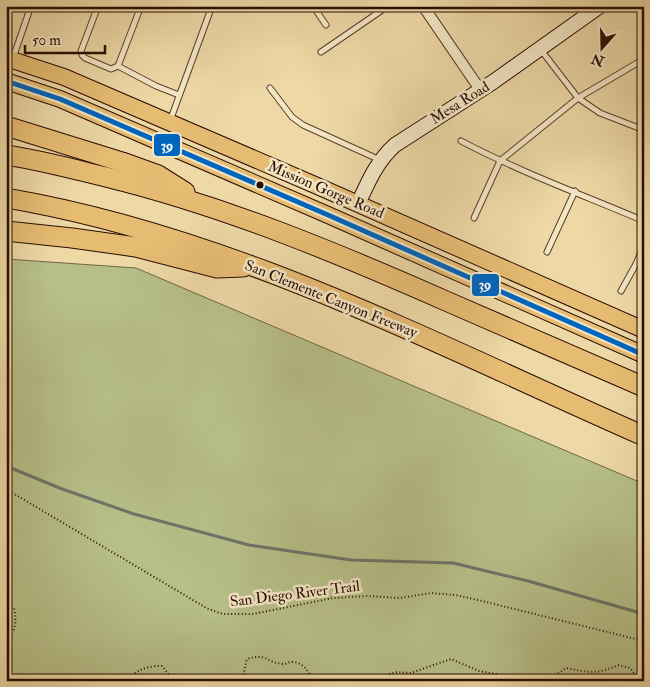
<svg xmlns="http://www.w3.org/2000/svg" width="650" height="687" font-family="'IM FELL Double Pica',serif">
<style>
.green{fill:#b7bf88;stroke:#706644}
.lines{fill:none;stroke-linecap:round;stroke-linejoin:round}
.stream{stroke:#6d7468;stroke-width:3}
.lane-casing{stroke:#5b3f2a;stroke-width:7}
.street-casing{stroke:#5b3f2a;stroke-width:12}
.secondary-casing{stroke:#2a0c01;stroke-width:16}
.primary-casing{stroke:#2a0c01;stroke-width:18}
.highway-casing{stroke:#2a0c01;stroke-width:21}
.path{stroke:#2a0c01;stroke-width:2;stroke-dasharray:1 2.5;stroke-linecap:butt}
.lane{stroke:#f3e6c5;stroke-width:5}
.street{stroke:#f3e6c5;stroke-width:10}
.secondary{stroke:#f3e6c5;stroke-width:14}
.primary{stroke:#e6bc73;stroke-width:16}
.highway{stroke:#e6bc73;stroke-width:19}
.bus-1-casing{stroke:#f3e6c5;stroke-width:9}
.bus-1{stroke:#0065bd;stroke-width:5}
.bus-dot{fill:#2a0c01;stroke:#f3e6c5;stroke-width:2}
.labels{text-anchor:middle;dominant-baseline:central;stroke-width:5;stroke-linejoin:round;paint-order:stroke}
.street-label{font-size:15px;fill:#2a0c01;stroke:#f3e6c5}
.line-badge{stroke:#f3e6c5;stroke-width:2}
.badge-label{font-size:14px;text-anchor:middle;font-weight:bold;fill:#fff}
</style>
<rect width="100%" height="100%" fill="#edd8a6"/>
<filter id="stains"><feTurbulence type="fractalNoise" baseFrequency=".004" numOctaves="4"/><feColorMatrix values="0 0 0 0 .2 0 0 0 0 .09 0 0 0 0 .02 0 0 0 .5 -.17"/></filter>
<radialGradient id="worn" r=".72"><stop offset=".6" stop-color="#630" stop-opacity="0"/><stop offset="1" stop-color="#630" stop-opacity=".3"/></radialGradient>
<path class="green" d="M 6,259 L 136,268 L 644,484 L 644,681 L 6,681 Z"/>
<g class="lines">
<path class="stream" d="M 6,466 L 62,489 L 134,514 L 249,545 L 351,560 L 453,563 L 528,581 L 644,614"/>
<defs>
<g id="lane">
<path d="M 98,6 L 81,51 L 82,55 L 85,58 L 111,69 L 118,66"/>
<path d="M 141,6 L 118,66 L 156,86 L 179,95"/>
<path d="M 313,6 L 326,25"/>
<path d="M 541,50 L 578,98 L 600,113 L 644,130"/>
<path d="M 321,52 L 388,6"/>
<path d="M 13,58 L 31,6"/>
<path d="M 270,88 L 292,117 L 303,125 L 380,160"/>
<path d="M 170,121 L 212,6"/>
<path d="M 461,141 C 520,172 583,195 644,221"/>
<path d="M 474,218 L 500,161 L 578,98 L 644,59"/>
<path d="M 547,252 L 575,191"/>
<path d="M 621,291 L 636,264 L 644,245"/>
</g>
<path id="street" d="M 423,6 L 481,91"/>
<path id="secondary" d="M 358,204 C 368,182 377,161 395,145 L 493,82 L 600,6"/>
<g id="primary">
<path d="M 6,58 L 64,77 L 315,185 L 644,330"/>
<path d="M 6,81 L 60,99 L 328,215 L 644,355"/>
</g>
<g id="highway">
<path d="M 6,126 L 122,162 L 158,175 L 185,192"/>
<path d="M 6,155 C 40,160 73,169 106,177 C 224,206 335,252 446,301 C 512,330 578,359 644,387"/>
<path d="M 6,198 C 231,236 437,345 644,436"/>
<path d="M 6,231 L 72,238 L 136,247 L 217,268 L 243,267"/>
</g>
</defs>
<use href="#lane" class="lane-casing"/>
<use href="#street" class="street-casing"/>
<use href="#secondary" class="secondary-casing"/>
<use href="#primary" class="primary-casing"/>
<use href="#highway" class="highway-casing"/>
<g class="path">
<path d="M 6,489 L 208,609 L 223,614 L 253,614 L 333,598 L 367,596 L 400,598 L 431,593 L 455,595 L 478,600 L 644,641"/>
<path d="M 6,602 L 14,608 C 17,621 16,631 6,641"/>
<path d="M 123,681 C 138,671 143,666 162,666 L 174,681"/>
<path d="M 240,681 L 243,676 L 247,659 C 267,653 266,662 282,664 C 286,665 289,661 293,662 C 302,662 311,673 312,681"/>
<path d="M 378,681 L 380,677 L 397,672 L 411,673 L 451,659 L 479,671 L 496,674 L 510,681"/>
<path d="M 551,681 L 557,674 L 566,668 C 587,672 598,675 618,665 L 630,668 L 640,681"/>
</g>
<use href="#lane" class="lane"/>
<use href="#street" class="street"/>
<use href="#secondary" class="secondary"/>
<use href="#primary" class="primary"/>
<use href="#highway" class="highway"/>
<defs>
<path id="bus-1" d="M 6,81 L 60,99 L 328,215 L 644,355"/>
</defs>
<use href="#bus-1" class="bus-1-casing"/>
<use href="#bus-1" class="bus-1"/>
</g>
<circle class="bus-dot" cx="260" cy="185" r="4.5"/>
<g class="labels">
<g class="street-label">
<text transform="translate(460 103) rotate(-32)">Mesa Road</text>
<text transform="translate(326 190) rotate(23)">Mission Gorge Road</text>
<text transform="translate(331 299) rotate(22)">San Clemente Canyon Freeway</text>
<text transform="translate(295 594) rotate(-7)">San Diego River Trail</text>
</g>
</g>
<g class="line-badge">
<rect x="153" y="133" width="28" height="24" rx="5" fill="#0065bd"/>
<rect x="471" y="273" width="29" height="24" rx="5" fill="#0065bd"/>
</g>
<g class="badge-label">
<text x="167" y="150">39</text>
<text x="485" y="289">39</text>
</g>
<rect width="650" height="687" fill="none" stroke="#edd8a6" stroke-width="25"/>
<rect x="8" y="8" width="635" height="672" fill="none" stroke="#2a0c01" stroke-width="2.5"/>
<rect x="12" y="12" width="625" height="662" fill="none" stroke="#2a0c01"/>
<g transform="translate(602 48) rotate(200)" stroke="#f3e6c5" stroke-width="4" paint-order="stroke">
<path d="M0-4L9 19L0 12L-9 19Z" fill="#2a0c01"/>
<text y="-8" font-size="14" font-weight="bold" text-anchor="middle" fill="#2a0c01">N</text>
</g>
<path d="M25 45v8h80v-8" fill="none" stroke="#2a0c01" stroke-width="2.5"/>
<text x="32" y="45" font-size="15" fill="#2a0c01" stroke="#f3e6c5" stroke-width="4" paint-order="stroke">50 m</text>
<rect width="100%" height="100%" filter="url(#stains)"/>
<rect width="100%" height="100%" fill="url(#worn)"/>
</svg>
